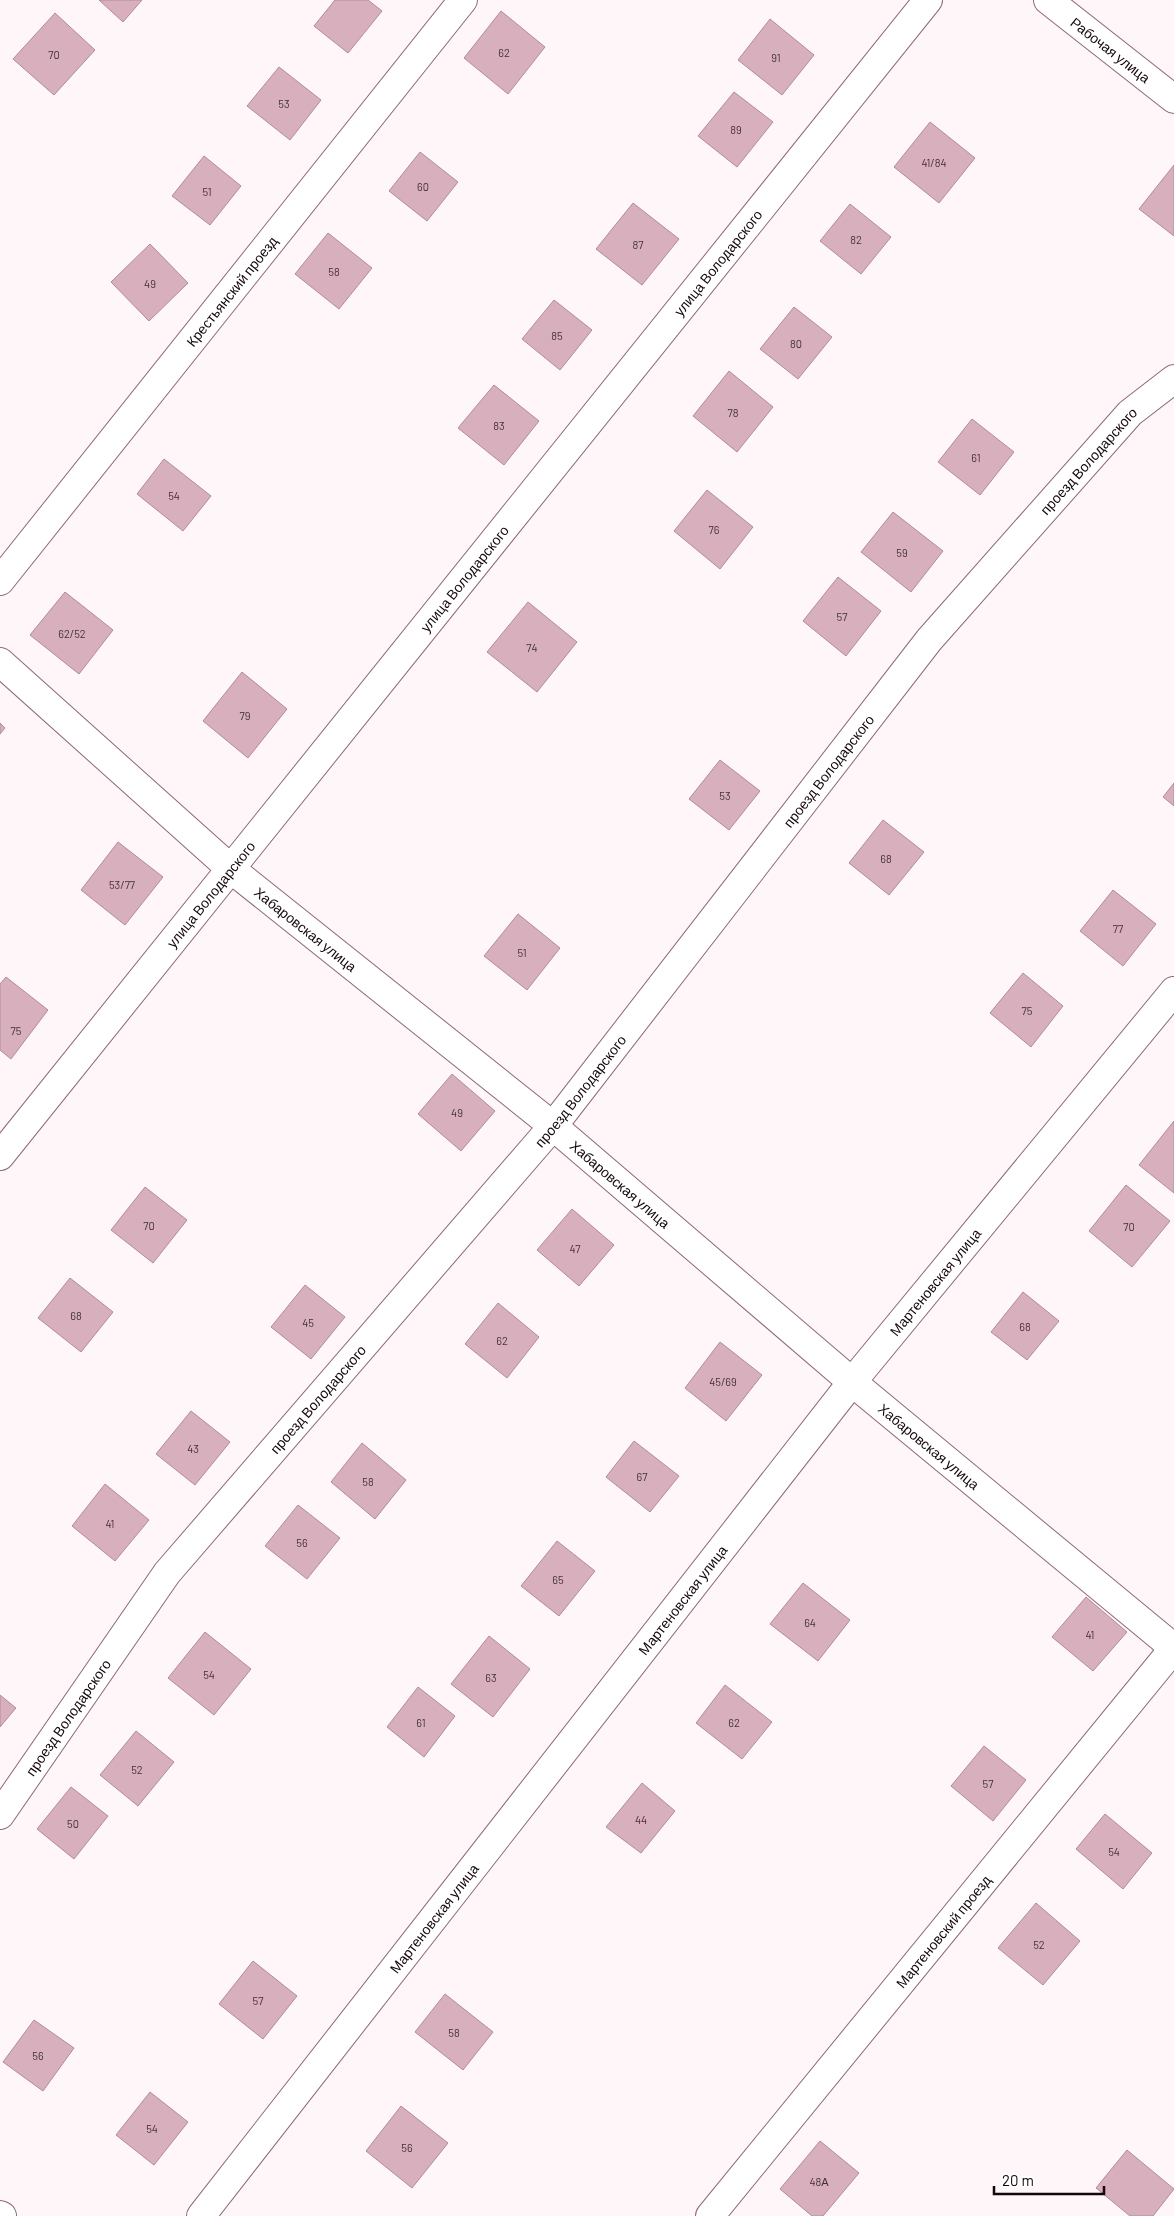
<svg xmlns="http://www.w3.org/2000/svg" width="1174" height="2216" font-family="Barlow,sans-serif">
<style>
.building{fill:#d7afbd;stroke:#b28b99}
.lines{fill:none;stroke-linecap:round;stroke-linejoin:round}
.minor-casing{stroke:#8d6976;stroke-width:30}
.minor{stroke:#fff;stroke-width:28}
.labels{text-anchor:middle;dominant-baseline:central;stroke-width:4;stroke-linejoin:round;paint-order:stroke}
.number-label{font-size:11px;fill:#443138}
.street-label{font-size:14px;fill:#13070c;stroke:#fff}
</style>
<rect width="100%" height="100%" fill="#fff6f9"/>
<g class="building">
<path d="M 99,0 L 142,0 L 123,22 Z"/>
<path d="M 335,0 L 368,0 L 382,11 L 348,53 L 314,26 Z"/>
<path d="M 501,11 L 545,47 L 508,94 L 464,58 Z"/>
<path d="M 55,13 L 95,50 L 54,95 L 13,59 Z"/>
<path d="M 770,19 L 814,55 L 782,95 L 738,60 Z"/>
<path d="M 279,67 L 321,100 L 290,140 L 247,106 Z"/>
<path d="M 734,92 L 773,122 L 737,167 L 698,136 Z"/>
<path d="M 930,122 L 975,158 L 939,203 L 894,167 Z"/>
<path d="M 420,152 L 458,182 L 427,221 L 389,191 Z"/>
<path d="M 204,156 L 241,186 L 210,225 L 172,196 Z"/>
<path d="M 1174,165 L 1174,236 L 1139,209 Z"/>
<path d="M 633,203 L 679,239 L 642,285 L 596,249 Z"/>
<path d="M 850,204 L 891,237 L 861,274 L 820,241 Z"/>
<path d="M 328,233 L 372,268 L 339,309 L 295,274 Z"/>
<path d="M 150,244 L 188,283 L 149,321 L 111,282 Z"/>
<path d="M 554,300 L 592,330 L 560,370 L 522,339 Z"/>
<path d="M 794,307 L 832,337 L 798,379 L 760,349 Z"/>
<path d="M 729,371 L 773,407 L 737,452 L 693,416 Z"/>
<path d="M 494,385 L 539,421 L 504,465 L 458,428 Z"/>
<path d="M 972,419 L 1014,452 L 980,495 L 938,462 Z"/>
<path d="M 164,459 L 211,496 L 183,531 L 137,494 Z"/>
<path d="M 707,490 L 753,527 L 720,569 L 674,531 Z"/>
<path d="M 893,512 L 943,551 L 911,592 L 861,552 Z"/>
<path d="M 838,577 L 881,611 L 846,656 L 803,621 Z"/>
<path d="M 65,592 L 113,630 L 79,674 L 30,635 Z"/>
<path d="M 528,602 L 577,642 L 537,692 L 487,652 Z"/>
<path d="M 242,672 L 287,709 L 248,758 L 203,721 Z"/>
<path d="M 0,723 L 5,728 L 0,734 Z"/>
<path d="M 720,760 L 760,791 L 729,830 L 689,799 Z"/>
<path d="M 1174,783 L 1174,806 L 1163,797 Z"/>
<path d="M 883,820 L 924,852 L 889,895 L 849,863 Z"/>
<path d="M 118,842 L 163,877 L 125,925 L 81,890 Z"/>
<path d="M 1113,890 L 1156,924 L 1123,966 L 1080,931 Z"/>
<path d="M 518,914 L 560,948 L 527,990 L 484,956 Z"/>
<path d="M 1023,973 L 1063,1006 L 1031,1047 L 990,1013 Z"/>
<path d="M 6,977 L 48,1010 L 11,1059 L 0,1050 L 0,984 Z"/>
<path d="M 452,1074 L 495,1111 L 461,1151 L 418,1114 Z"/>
<path d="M 1174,1121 L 1174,1193 L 1139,1165 Z"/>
<path d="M 1126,1185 L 1170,1221 L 1132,1267 L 1089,1231 Z"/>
<path d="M 145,1187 L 187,1220 L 153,1263 L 111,1230 Z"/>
<path d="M 572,1209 L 614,1245 L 579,1286 L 537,1250 Z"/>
<path d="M 70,1278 L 113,1312 L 81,1352 L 38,1318 Z"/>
<path d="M 305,1285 L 345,1317 L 311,1359 L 271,1327 Z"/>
<path d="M 1023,1292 L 1059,1321 L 1027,1360 L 991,1332 Z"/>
<path d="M 498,1303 L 539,1337 L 507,1378 L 465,1344 Z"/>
<path d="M 720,1342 L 762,1375 L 726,1421 L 685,1388 Z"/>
<path d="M 191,1411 L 230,1442 L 195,1485 L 156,1454 Z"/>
<path d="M 634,1441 L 679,1476 L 650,1512 L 606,1477 Z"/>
<path d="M 362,1443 L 406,1480 L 375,1519 L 331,1482 Z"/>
<path d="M 105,1484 L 149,1520 L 115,1561 L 72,1526 Z"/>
<path d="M 298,1505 L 340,1538 L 307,1579 L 265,1546 Z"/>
<path d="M 557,1541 L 595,1571 L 559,1616 L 521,1586 Z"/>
<path d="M 803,1583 L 850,1620 L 818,1661 L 770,1624 Z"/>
<path d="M 1086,1597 L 1127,1632 L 1093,1671 L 1052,1637 Z"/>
<path d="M 205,1632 L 251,1669 L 214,1715 L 168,1678 Z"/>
<path d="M 489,1636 L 530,1669 L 493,1717 L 451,1684 Z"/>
<path d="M 725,1685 L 772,1722 L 742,1759 L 696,1723 Z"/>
<path d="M 418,1687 L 455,1716 L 424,1757 L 387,1727 Z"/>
<path d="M 0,1695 L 16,1708 L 0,1727 Z"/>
<path d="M 136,1731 L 174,1762 L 138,1806 L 100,1775 Z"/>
<path d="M 984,1746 L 1026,1780 L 993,1821 L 951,1786 Z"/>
<path d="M 642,1783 L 675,1811 L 641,1853 L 606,1827 Z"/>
<path d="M 71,1787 L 108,1816 L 74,1859 L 37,1829 Z"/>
<path d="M 1105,1814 L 1152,1853 L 1123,1889 L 1076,1849 Z"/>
<path d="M 1036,1903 L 1080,1941 L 1043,1985 L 998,1948 Z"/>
<path d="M 253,1961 L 297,1996 L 263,2039 L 219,2004 Z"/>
<path d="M 445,1994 L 493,2032 L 463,2070 L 415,2032 Z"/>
<path d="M 34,2020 L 74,2048 L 43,2091 L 3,2062 Z"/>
<path d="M 150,2092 L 188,2122 L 154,2165 L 116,2135 Z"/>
<path d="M 401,2106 L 448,2143 L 412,2188 L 366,2151 Z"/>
<path d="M 820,2141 L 859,2173 L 823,2216 L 812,2216 L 780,2189 Z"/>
<path d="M 1127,2150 L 1174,2189 L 1153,2216 L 1130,2216 L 1096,2188 Z"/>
</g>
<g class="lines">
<defs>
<g id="minor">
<path id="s1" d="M 1048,0 L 1174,99"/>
<path id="s2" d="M 0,581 L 463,0"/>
<path id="s3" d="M 0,662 L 231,869 L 553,1126 L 852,1382 L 1174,1648"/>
<path id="s4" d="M 0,1156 L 928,0"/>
<path id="s5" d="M 0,1815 L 167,1573 L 553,1126 L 929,640 L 1130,413 L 1174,379"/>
<path d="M 0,2215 L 2,2216"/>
<path id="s6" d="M 201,2216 L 852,1382 L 1174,991"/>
<path id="s7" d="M 710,2216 L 1174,1648"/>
</g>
</defs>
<use href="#minor" class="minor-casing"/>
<use href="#minor" class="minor"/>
</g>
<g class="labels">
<g class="number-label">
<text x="504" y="52">62</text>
<text x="54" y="54">70</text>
<text x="776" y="57">91</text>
<text x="284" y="103">53</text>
<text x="736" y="129">89</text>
<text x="934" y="162">41/84</text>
<text x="423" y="186">60</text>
<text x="207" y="191">51</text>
<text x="856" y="239">82</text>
<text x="638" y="244">87</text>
<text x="334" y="271">58</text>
<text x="150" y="283">49</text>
<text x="557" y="335">85</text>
<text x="796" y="343">80</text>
<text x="733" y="412">78</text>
<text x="499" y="425">83</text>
<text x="976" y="457">61</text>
<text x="174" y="495">54</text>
<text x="714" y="529">76</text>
<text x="902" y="552">59</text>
<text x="842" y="616">57</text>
<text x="72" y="633">62/52</text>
<text x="532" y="647">74</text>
<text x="245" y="715">79</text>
<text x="725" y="795">53</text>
<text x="886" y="858">68</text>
<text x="122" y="884">53/77</text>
<text x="1118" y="928">77</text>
<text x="522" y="952">51</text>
<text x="1027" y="1010">75</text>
<text x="16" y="1030">75</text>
<text x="457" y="1112">49</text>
<text x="149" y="1225">70</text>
<text x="1129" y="1226">70</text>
<text x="575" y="1248">47</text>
<text x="76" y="1315">68</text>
<text x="308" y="1322">45</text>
<text x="1025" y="1326">68</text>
<text x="502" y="1340">62</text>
<text x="723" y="1381">45/69</text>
<text x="193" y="1448">43</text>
<text x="642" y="1476">67</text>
<text x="368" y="1481">58</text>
<text x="110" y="1523">41</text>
<text x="302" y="1542">56</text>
<text x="558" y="1579">65</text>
<text x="810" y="1622">64</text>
<text x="1090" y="1634">41</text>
<text x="209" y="1674">54</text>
<text x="491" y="1677">63</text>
<text x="421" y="1722">61</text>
<text x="734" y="1722">62</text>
<text x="137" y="1769">52</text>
<text x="988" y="1783">57</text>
<text x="641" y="1819">44</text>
<text x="73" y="1823">50</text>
<text x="1114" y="1851">54</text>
<text x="1039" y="1944">52</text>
<text x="258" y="2000">57</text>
<text x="454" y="2032">58</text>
<text x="38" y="2055">56</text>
<text x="152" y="2128">54</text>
<text x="407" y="2147">56</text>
<text x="819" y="2181">48А</text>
</g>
<g class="street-label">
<text stroke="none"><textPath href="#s1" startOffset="80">Рабочая улица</textPath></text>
<text stroke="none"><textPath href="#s4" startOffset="1146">улица Володарского</textPath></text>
<text stroke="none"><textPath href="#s2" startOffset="371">Крестьянский проезд</textPath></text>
<text stroke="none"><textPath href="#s5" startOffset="1739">проезд Володарского</textPath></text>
<text stroke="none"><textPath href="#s4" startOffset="741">улица Володарского</textPath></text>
<text stroke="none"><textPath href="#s5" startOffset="1334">проезд Володарского</textPath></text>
<text stroke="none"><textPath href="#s4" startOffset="336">улица Володарского</textPath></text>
<text stroke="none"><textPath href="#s3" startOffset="406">Хабаровская улица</textPath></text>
<text stroke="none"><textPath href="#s5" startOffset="929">проезд Володарского</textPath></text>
<text stroke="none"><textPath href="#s3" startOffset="811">Хабаровская улица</textPath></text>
<text stroke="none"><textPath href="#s6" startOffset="1188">Мартеновская улица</textPath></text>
<text stroke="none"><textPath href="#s5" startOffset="524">проезд Володарского</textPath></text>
<text stroke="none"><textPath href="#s3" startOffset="1216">Хабаровская улица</textPath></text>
<text stroke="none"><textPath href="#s6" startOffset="782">Мартеновская улица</textPath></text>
<text stroke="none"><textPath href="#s5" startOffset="119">проезд Володарского</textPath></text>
<text stroke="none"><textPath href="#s6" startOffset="378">Мартеновская улица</textPath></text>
<text stroke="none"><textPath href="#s7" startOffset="368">Мартеновский проезд</textPath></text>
</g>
</g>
<path d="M994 2186v8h110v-8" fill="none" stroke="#13070c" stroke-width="2.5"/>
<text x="1002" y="2186" font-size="15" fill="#13070c" stroke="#ffffff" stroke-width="4" paint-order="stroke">20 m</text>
</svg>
